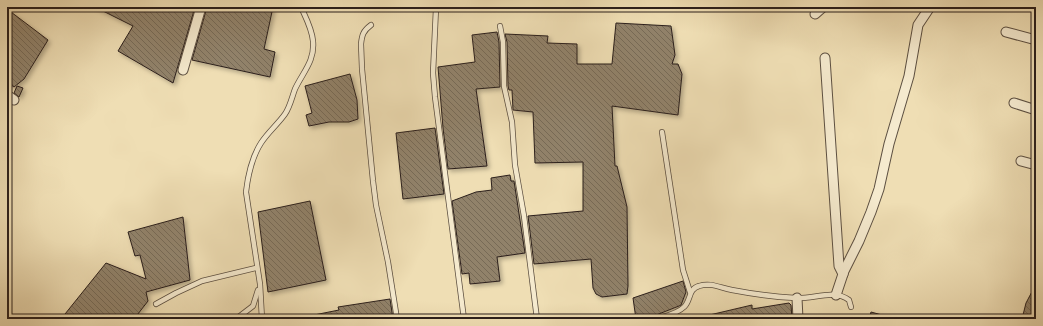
<svg xmlns="http://www.w3.org/2000/svg" width="1043" height="326" font-family="'EB Garamond',serif">
<style>
.building{fill:url(#building-back-hatch);stroke:#2b1f1b;filter:url(#shadow)}
.lines{fill:none;stroke-linecap:round;stroke-linejoin:round}
.service-casing{stroke:#5c4f41;stroke-width:6}
.minor-casing{stroke:#5c4f41;stroke-width:11}
.service{stroke:#f5eace;stroke-width:4.5}
.minor{stroke:#f5eace;stroke-width:9}
</style>
<defs>
<pattern id="building-back-hatch" width="6" height="6" patternUnits="userSpaceOnUse"><rect width="6" height="6" fill="#91826b"/><path d="M-1 5l2 2M0 0l6 6M5-1l2 2" fill="none" stroke="#776a57"/></pattern>
<filter id="shadow"><feDropShadow dx="2.5" dy="2.5" stdDeviation="2" flood-color="#0004"/></filter>
</defs>
<rect width="100%" height="100%" fill="#efdeb4"/>
<filter id="stains"><feTurbulence type="fractalNoise" baseFrequency=".005" numOctaves="4"/><feColorMatrix values="0 0 0 0 .2 0 0 0 0 .09 0 0 0 0 .02 0 0 0 .5 -.17"/></filter>
<radialGradient id="worn" r=".72"><stop offset=".6" stop-color="#630" stop-opacity="0"/><stop offset="1" stop-color="#630" stop-opacity=".3"/></radialGradient>
<g class="building">
<path d="M 95,7 L 195,7 L 173,83 L 118,51 L 133,26 Z"/>
<path d="M 207,7 L 273,7 L 264,49 L 275,52 L 270,77 L 192,60 Z"/>
<path d="M 7,9 L 48,40 L 24,79 L 14,87 L 7,82 Z"/>
<path d="M 616,23 L 671,26 L 675,55 L 672,64 L 678,64 L 682,74 L 678,115 L 612,106 L 615,166 L 617,166 L 627,207 L 628,286 L 627,294 L 602,297 L 596,294 L 593,288 L 591,259 L 534,264 L 528,216 L 583,211 L 583,162 L 535,163 L 533,112 L 513,110 L 512,90 L 509,90 L 508,86 L 507,42 L 505,34 L 548,36 L 547,43 L 577,44 L 577,64 L 612,64 Z"/>
<path d="M 497,32 L 499,42 L 500,87 L 476,89 L 487,166 L 448,169 L 443,128 L 438,67 L 475,62 L 472,35 Z"/>
<path d="M 350,74 L 357,100 L 358,119 L 349,122 L 329,122 L 309,126 L 306,115 L 312,113 L 305,86 Z"/>
<path d="M 17,86 L 23,88 L 19,97 L 14,93 Z"/>
<path d="M 435,128 L 444,194 L 403,199 L 396,133 Z"/>
<path d="M 510,175 L 511,181 L 514,181 L 525,253 L 497,257 L 500,281 L 470,284 L 469,273 L 462,274 L 452,201 L 476,192 L 492,190 L 491,178 Z"/>
<path d="M 310,201 L 326,280 L 268,292 L 258,212 Z"/>
<path d="M 183,217 L 190,280 L 146,292 L 148,301 L 134,319 L 61,319 L 106,263 L 146,279 L 140,255 L 135,256 L 128,232 Z"/>
<path d="M 683,281 L 686,292 L 681,305 L 679,306 L 646,319 L 636,319 L 633,298 Z"/>
<path d="M 1036,284 L 1036,319 L 1022,319 L 1026,303 Z"/>
<path d="M 390,299 L 393,319 L 309,319 L 309,316 L 339,310 L 338,307 Z"/>
<path d="M 789,303 L 791,305 L 792,319 L 701,319 L 701,317 L 752,305 L 752,309 Z"/>
<path d="M 871,312 L 889,317 L 889,319 L 869,319 Z"/>
</g>
<g class="lines">
<defs>
<g id="service">
<path d="M 446,7 L 436,8 L 433,73 L 435,97 L 464,319"/>
<path d="M 371,25 C 363,31 362,35 361,44 L 362,69 L 373,181 L 376,205 L 388,262 L 397,319"/>
<path d="M 500,26 L 503,42 L 504,86 L 512,122 L 515,165 L 524,216 L 537,319"/>
<path d="M 662,132 L 683,270 L 690,292"/>
<path d="M 156,304 L 176,293 L 202,281 L 256,268"/>
<path d="M 236,319 L 253,306 L 258,290"/>
<path d="M 262,319 L 260,284 L 246,192 C 248,175 252,157 261,143 C 268,132 278,124 285,114 C 290,107 292,97 295,89 C 303,72 315,61 313,41 C 312,29 306,18 301,7"/>
<path d="M 656,319 C 665,316 677,314 684,307 C 691,301 688,289 699,286 C 711,282 720,288 732,290 C 753,294 775,297 796,298 C 814,299 834,289 849,300 L 851,307"/>
</g>
<g id="minor">
<path d="M 815,14 L 823,7"/>
<path d="M 1006,32 L 1036,40"/>
<path d="M 825,58 L 839,266 L 843,274"/>
<path d="M 183,70 L 201,7"/>
<path d="M 7,95 L 14,100"/>
<path d="M 1014,103 L 1036,110"/>
<path d="M 1021,161 L 1036,165"/>
<path d="M 836,295 L 844,271 L 859,241 L 871,212 L 879,189 L 889,144 L 909,76 L 918,25 L 930,7"/>
<path d="M 797,298 L 798,319"/>
</g>
</defs>
<use href="#service" class="service-casing"/>
<use href="#minor" class="minor-casing"/>
<use href="#service" class="service"/>
<use href="#minor" class="minor"/>
</g>
<rect width="1043" height="326" fill="none" stroke="#efdeb4" stroke-width="24"/>
<rect x="8" y="8" width="1027" height="310" fill="none" stroke="#2b1f1b" stroke-width="2"/>
<rect x="12" y="12" width="1019" height="302" fill="none" stroke="#2b1f1b"/>
<rect width="100%" height="100%" filter="url(#stains)"/>
<rect width="100%" height="100%" fill="url(#worn)"/>
</svg>
